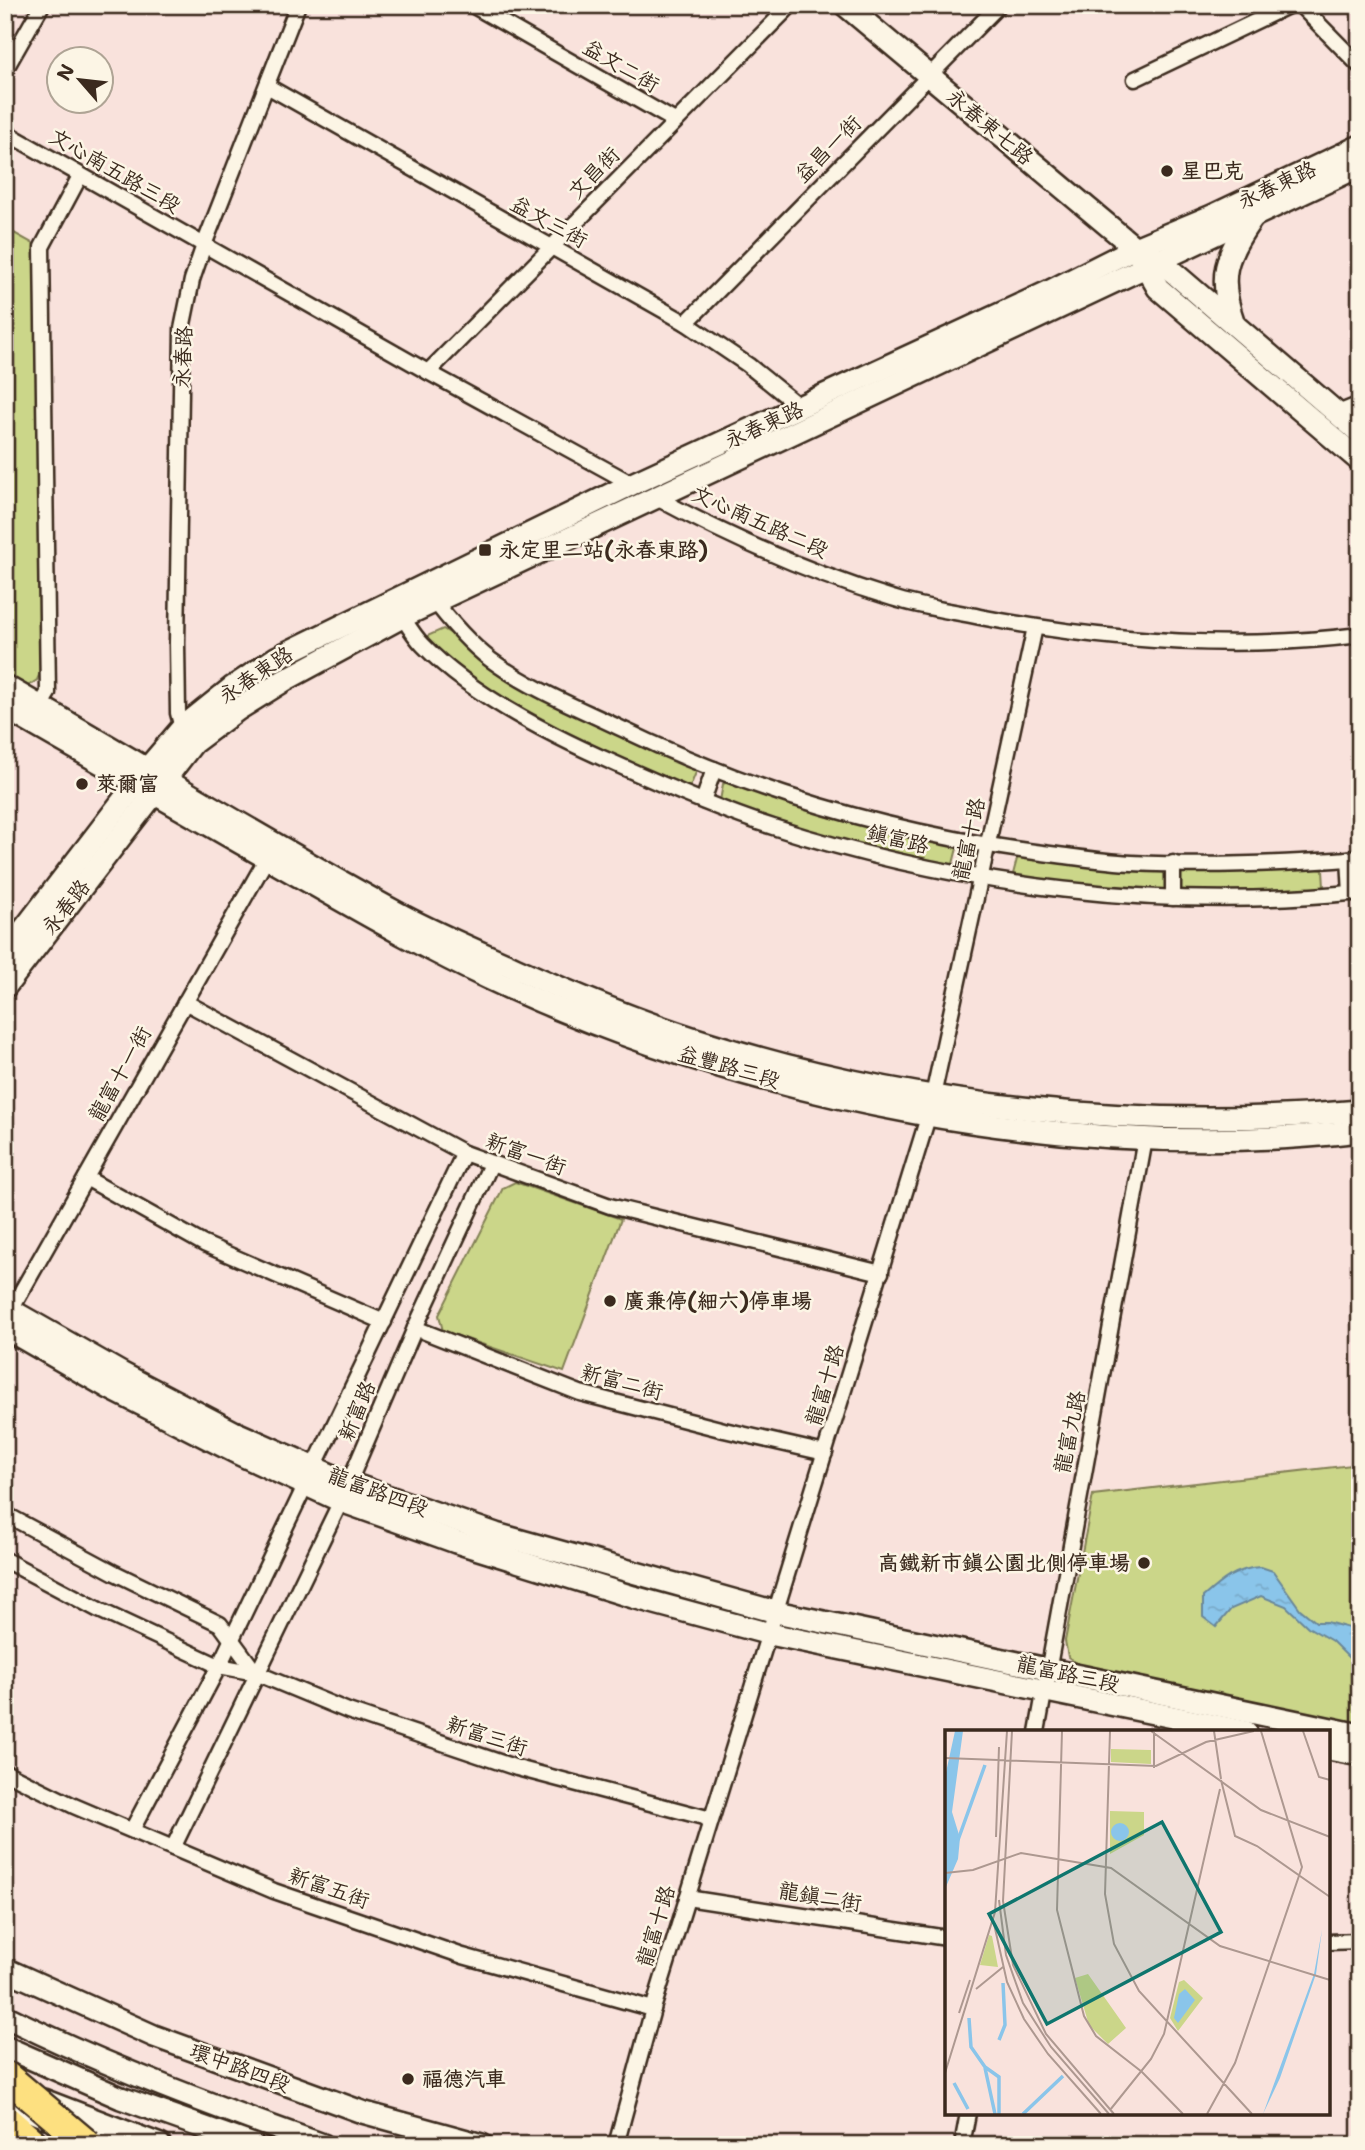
<svg xmlns="http://www.w3.org/2000/svg" width="1365" height="2150" font-family="'Shantell Sans','LXGW WenKai TC',sans-serif">
<style>
.park{fill:#cbd689;stroke:#838054;stroke-width:2}
.water{fill:url(#water-ripples);stroke:#6a8798;stroke-width:2}
.lines{fill:none;stroke-linecap:round;stroke-linejoin:round}
.street-casing{stroke:#3b2a1e;stroke-width:19}
.secondary-casing{stroke:#3b2a1e;stroke-width:26}
.highway-casing{stroke:#3b2a1e;stroke-width:33}
.street{stroke:#fcf5e5;stroke-width:14}
.secondary{stroke:#fcf5e5;stroke-width:21}
.highway{stroke:#fde080;stroke-width:28}
.highway-bridge-casing{stroke:#3b2a1e;stroke-width:33;stroke-linecap:butt}
.highway-bridge{stroke:#fde080;stroke-width:28}
.poi-dot{fill:#3b2a1e;stroke:#fcf5e5;stroke-width:2.5}
.labels{text-anchor:middle;dominant-baseline:central;stroke-width:5;stroke-linejoin:round;paint-order:stroke}
.street-label{font-size:21px;fill:#3b2a1e;stroke:#fcf5e5}
.poi-label{font-size:21px;font-weight:bold;fill:#3b2a1e;stroke:#fcf5e5;text-anchor:start}
.inset-river{fill:none;stroke:#8ac5ea;stroke-width:3.5}
.inset-road{fill:none;stroke:#ad9890;stroke-width:2}
.view{fill:#0f766e;fill-opacity:0.15;stroke:#0f766e;stroke-width:3.5}
.inset-edge{fill:none;stroke:#3b2a1e;stroke-width:3.5}
</style>
<defs>
<pattern id="water-ripples" width="26" height="14" patternUnits="userSpaceOnUse" patternTransform="scale(1.75)"><rect width="26" height="14" fill="#8ac5ea"/><path d="M2 4q2-2 4 0t4 0M15 11q2-2 4 0t4 0" fill="none" stroke="#78a9c8"/></pattern>
</defs>
<rect width="100%" height="100%" fill="#f9e2dc"/>
<filter id="ink" filterUnits="userSpaceOnUse"><feTurbulence type="fractalNoise" baseFrequency=".0143" numOctaves="2"/><feDisplacementMap in="SourceGraphic" scale="14" xChannelSelector="R" yChannelSelector="G"/><feConvolveMatrix kernelMatrix="1 2 1 2 8 2 1 2 1" color-interpolation-filters="sRGB"/></filter>
<g filter="url(#ink)">
<g class="park">
<path d="M 5,228 L 34,244 L 40,673 L 37,680 L 28,686 L 5,675 Z"/>
<path d="M 443,629 L 453,635 L 474,655 L 551,703 L 697,770 L 690,787 L 687,787 L 577,738 L 506,699 L 458,669 L 425,637 Z"/>
<path d="M 727,782 L 864,826 L 955,846 L 957,848 L 953,864 L 949,865 L 815,833 L 720,801 L 723,784 Z"/>
<path d="M 1020,857 L 1095,866 L 1163,870 L 1167,873 L 1167,887 L 1164,891 L 1124,889 L 1019,878 L 1013,874 L 1017,859 Z"/>
<path d="M 1313,868 L 1323,870 L 1324,887 L 1313,891 L 1184,892 L 1179,890 L 1182,869 L 1270,871 Z"/>
<path d="M 515,1182 L 621,1219 L 564,1372 L 443,1331 L 439,1315 L 503,1188 Z"/>
<path d="M 1360,1464 L 1360,1725 L 1080,1666 L 1068,1657 L 1065,1641 L 1093,1495 Z"/>
</g>
<path class="water" d="M 1261,1567 L 1273,1571 L 1300,1609 L 1316,1622 L 1327,1622 L 1360,1631 L 1360,1665 L 1354,1663 L 1332,1641 L 1308,1627 L 1286,1606 L 1261,1596 L 1231,1609 L 1216,1627 L 1203,1617 L 1203,1597 C 1221,1581 1236,1568 1261,1567 Z"/>
<g class="lines">
<defs>
<g id="street">
<path d="M 472,5 L 675,121"/>
<path d="M 1300,5 L 1360,66"/>
<path d="M 5,70 L 42,5"/>
<path d="M 1135,79 L 1290,5"/>
<path d="M 267,86 L 686,323 L 748,365 L 801,408"/>
<path d="M 5,132 L 428,372 L 636,486"/>
<path d="M 686,323 L 999,5"/>
<path d="M 428,372 L 791,5"/>
<path d="M 1338,413 L 1360,404"/>
<path d="M 653,496 C 729,537 809,573 892,598 C 920,607 951,611 980,617 C 1105,641 1233,651 1360,635"/>
<path d="M 430,595 C 448,619 467,642 491,660 C 529,688 576,707 618,727 C 756,794 906,837 1058,855 C 1083,858 1108,862 1132,863 C 1207,867 1285,864 1360,858"/>
<path d="M 398,610 C 406,622 413,635 423,645 C 472,696 552,736 616,764 C 667,787 720,810 773,827 C 961,887 1164,912 1360,892"/>
<path d="M 40,706 L 48,693 L 42,247 L 80,176"/>
<path d="M 186,734 L 182,728 L 178,713 L 177,643 L 182,329 L 192,280 L 204,245 L 298,5"/>
<path d="M 703,801 L 714,769"/>
<path d="M 1349,859 L 1351,893"/>
<path d="M 1173,863 L 1173,898"/>
<path d="M 185,1002 L 464,1153 L 610,1206 L 881,1273"/>
<path d="M 86,1178 L 204,1244 L 384,1322"/>
<path d="M 11,1310 L 267,858"/>
<path d="M 415,1328 L 580,1393 L 724,1430 L 825,1453"/>
<path d="M 5,1514 L 115,1573 L 220,1624 L 256,1673"/>
<path d="M 5,1560 L 99,1610 L 219,1666 L 256,1673 L 348,1711 L 517,1768 L 711,1819"/>
<path d="M 1037,1732 L 1145,1139"/>
<path d="M 5,1772 L 74,1806 L 274,1891 L 463,1956 L 653,2009"/>
<path d="M 132,1830 L 219,1666 L 464,1153"/>
<path d="M 173,1848 L 341,1501 L 415,1328 L 491,1164"/>
<path d="M 687,1898 L 947,1938"/>
<path d="M 1328,1942 L 1360,1941"/>
<path d="M 616,2145 L 653,2009 L 929,1114 L 1035,627"/>
<path d="M 962,2145 L 968,2113"/>
</g>
<g id="secondary">
<path d="M 845,5 L 1135,248 L 1158,288 L 1360,461"/>
<path d="M 1150,256 L 1160,261 L 1360,433"/>
<path d="M 1234,324 C 1217,277 1225,256 1253,217"/>
<path d="M 5,686 C 138,762 268,843 403,916 C 439,935 477,951 515,968 C 577,996 640,1022 705,1042 C 913,1108 1143,1131 1360,1111"/>
<path d="M 5,708 C 104,765 203,822 302,878 C 364,913 424,948 488,978 C 748,1100 1074,1164 1360,1131"/>
<path d="M 5,954 L 147,769 L 182,728 L 233,687 L 276,658 L 632,484 L 1048,292 L 1135,248 L 1212,216 L 1360,146"/>
<path d="M 5,987 L 193,743 L 237,710 L 285,680 L 402,617 L 1360,166"/>
<path d="M 5,1307 L 121,1373 L 234,1432 L 349,1483 L 496,1534 L 776,1612 L 1360,1735"/>
<path d="M 5,1328 L 111,1389 L 237,1453 L 341,1501 L 456,1542 L 633,1597 L 770,1634 L 1246,1732"/>
<path d="M 1328,1749 L 1360,1755"/>
<path d="M 5,1969 L 154,2036 L 362,2112 L 482,2145"/>
<path d="M 5,2016 C 108,2067 216,2107 323,2145"/>
<path d="M 5,2047 L 121,2098 L 253,2145"/>
<path d="M 5,2100 L 45,2117"/>
<path d="M 43,2100 L 160,2145"/>
<path d="M 75,2129 L 112,2145"/>
</g>
<path id="highway" d="M 5,2119 L 35,2145"/>
</defs>
<use href="#street" class="street-casing"/>
<use href="#secondary" class="secondary-casing"/>
<use href="#highway" class="highway-casing"/>
<use href="#street" class="street"/>
<use href="#secondary" class="secondary"/>
<use href="#highway" class="highway"/>
<defs>
<path id="highway-bridge" d="M 5,2075 L 88,2145"/>
</defs>
<use href="#highway-bridge" class="highway-bridge-casing"/>
<use href="#highway-bridge" class="highway-bridge"/>
</g>
</g>
<g class="poi-dot">
<circle cx="1167" cy="171" r="7"/>
<rect x="478" y="543" width="14" height="14" rx="3.5"/>
<circle cx="82" cy="784" r="7"/>
<circle cx="610" cy="1301" r="7"/>
<circle cx="1144" cy="1563" r="7"/>
<circle cx="408" cy="2079" r="7"/>
</g>
<g class="labels">
<g class="street-label">
<text transform="translate(621 66) rotate(30)">益文二街</text>
<text transform="translate(990 127) rotate(40)">永春東七路</text>
<text transform="translate(828 149) rotate(-45)">益昌一街</text>
<text transform="translate(115 171) rotate(30)">文心南五路三段</text>
<text transform="translate(594 173) rotate(-45)">文昌街</text>
<text transform="translate(1277 185) rotate(-25)">永春東路</text>
<text transform="translate(549 222) rotate(29)">益文三街</text>
<text transform="translate(183 357) rotate(-87)">永春路</text>
<text transform="translate(764 425) rotate(-24)">永春東路</text>
<text transform="translate(760 522) rotate(24)">文心南五路二段</text>
<text transform="translate(256 675) rotate(-34)">永春東路</text>
<text transform="translate(898 839) rotate(14)">鎮富路</text>
<text transform="translate(969 839) rotate(-78)">龍富十路</text>
<text transform="translate(66 907) rotate(-52)">永春路</text>
<text transform="translate(729 1067) rotate(16)">益豐路三段</text>
<text transform="translate(120 1074) rotate(-61)">龍富十一街</text>
<text transform="translate(526 1154) rotate(20)">新富一街</text>
<text transform="translate(622 1382) rotate(15)">新富二街</text>
<text transform="translate(825 1385) rotate(-73)">龍富十路</text>
<text transform="translate(357 1411) rotate(-67)">新富路</text>
<text transform="translate(1070 1432) rotate(-79)">龍富九路</text>
<text transform="translate(378 1492) rotate(20)">龍富路四段</text>
<text transform="translate(1068 1674) rotate(12)">龍富路三段</text>
<text transform="translate(487 1736) rotate(18)">新富三街</text>
<text transform="translate(329 1888) rotate(19)">新富五街</text>
<text transform="translate(820 1897) rotate(9)">龍鎮二街</text>
<text transform="translate(656 1926) rotate(-73)">龍富十路</text>
<text transform="translate(240 2068) rotate(20)">環中路四段</text>
</g>
<g class="poi-label">
<text x="1181" y="171">星巴克</text>
<text x="499" y="550">永定里二站(永春東路)</text>
<text x="96" y="784">萊爾富</text>
<text x="624" y="1301">廣兼停(細六)停車場</text>
<text x="1130" y="1563" text-anchor="end">高鐵新市鎮公園北側停車場</text>
<text x="422" y="2079">福德汽車</text>
</g>
</g>
<g transform="translate(945 1730)">
<rect width="385" height="385" fill="#f9e2dc"/>
<path d="M 166,19 L 206,20 L 206,34 L 166,32 ZM 165,81 L 199,82 L 199,105 L 165,124 ZM 44,205 L 47,206 L 53,237 L 35,235 ZM 143,244 L 181,298 L 163,314 L 144,295 L 130,248 ZM 239,250 L 258,268 L 233,301 L 225,288 L 234,252 Z" fill="#cbd689"/>
<path d="M 10,1 L 18,1 L 7,82 L 15,108 L 13,129 L 0,159 L 0,47 ZM166 102a9 9 0 1 1 18 0a9 9 0 1 1-18 0ZM 377,200 L 371,244 L 335,348 L 318,384 L 369,244 ZM 240,259 L 250,270 L 233,293 L 229,288 L 234,264 Z" fill="#8ac5ea"/>
<path class="inset-river" d="M 13,110 L 40,35M 24,288 L 26,317 L 40,337 L 54,347 L 54,384M 54,310 L 60,295 L 58,253M 40,338 L 50,384M 9,353 L 23,379M 78,384 L 118,346"/>
<path class="inset-road" d="M 67,1 L 58,171 L 68,235 L 101,304 L 169,384M 117,1 L 112,180 L 139,286 L 151,306 L 197,342 L 238,384M 165,1 L 160,164 L 169,214 L 194,261 L 307,384M 206,1 L 316,80 L 385,107M 269,1 L 276,49M 358,1 L 374,47 L 385,50M 209,2 L 209,38M 0,28 L 211,36 L 261,12 L 309,1M 276,50 L 290,106 L 312,116 L 385,167M 51,107 L 54,17M 0,143 L 28,140 L 76,123 L 166,138 L 275,216 L 385,250M 54,170 L 61,225 L 78,273 L 106,317 L 164,384M 49,194 L 62,252 L 79,289 L 103,324 L 156,384M 31,259 L 58,237M 14,283 L 25,250M 0,343 L 50,182 L 62,1M 165,380 L 206,329 L 219,304 L 275,59M 262,384 L 290,333 L 357,137 L 316,1"/>
<path class="view" d="M 217,92 L 276,202 L 102,294 L 44,184 Z"/>
<rect width="385" height="385" class="inset-edge"/>
</g>
<rect width="1365" height="2150" fill="none" stroke="#fcf5e5" stroke-width="28"/>
<rect x="14" y="14" width="1337" height="2122" fill="none" stroke="#3b2a1e" stroke-width="2.5" filter="url(#ink)"/>
<g transform="translate(80 80) rotate(298)"><circle r="33" fill="#fcf5e5" stroke="#afa495" stroke-width="2"/>
<path d="M0-5L12 26L0 18L-12 26Z" fill="#3b2a1e"/>
<text y="-10" font-size="19" font-weight="bold" text-anchor="middle" fill="#3b2a1e">N</text>
</g>
</svg>
